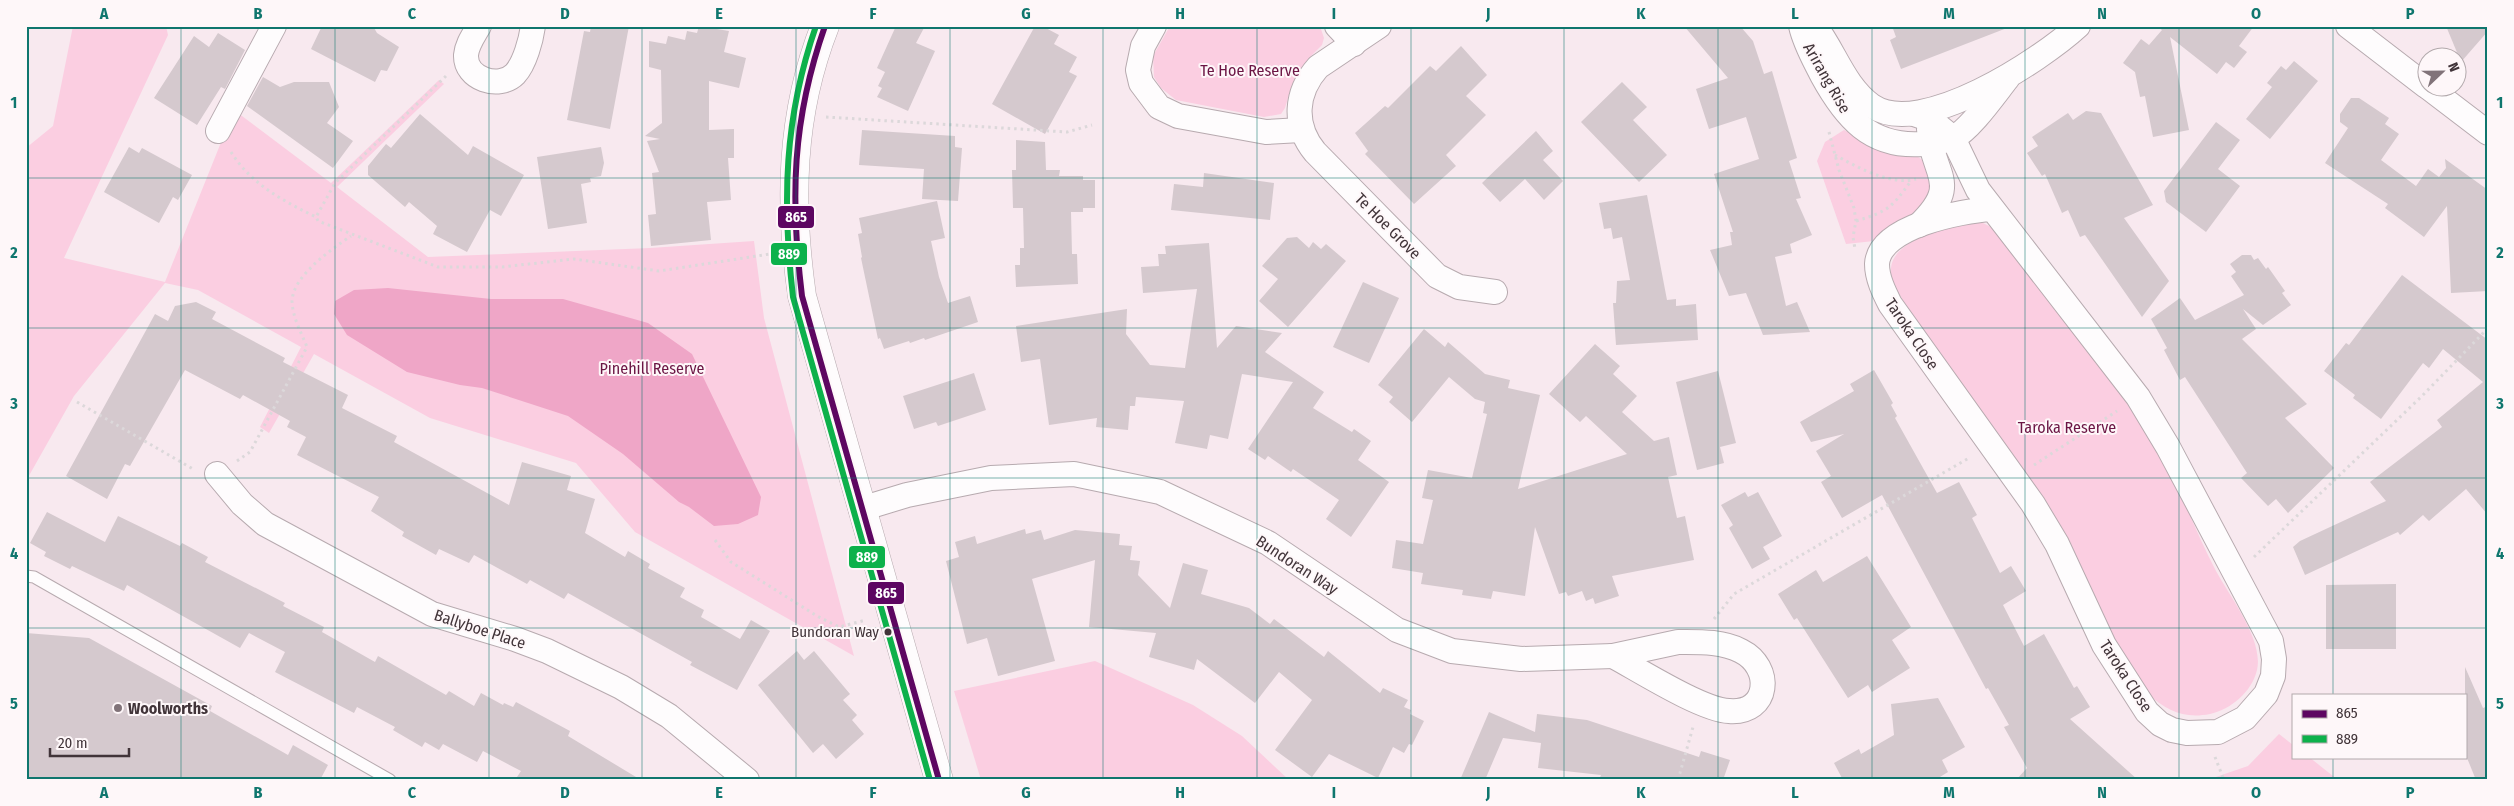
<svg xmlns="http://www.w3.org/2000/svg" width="2514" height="806" font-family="'Fira Sans Condensed',sans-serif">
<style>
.green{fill:#fbcee1}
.water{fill:#efa6c7}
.building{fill:#d5c9ce}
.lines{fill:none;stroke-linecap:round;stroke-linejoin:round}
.lane-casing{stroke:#b7aaaf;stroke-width:13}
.street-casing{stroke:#b7aaaf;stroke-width:26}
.secondary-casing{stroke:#b7aaaf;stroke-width:29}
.path{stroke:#dcd8da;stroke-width:3;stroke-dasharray:2.5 4;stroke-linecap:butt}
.lane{stroke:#fefcfd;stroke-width:11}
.street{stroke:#fefcfd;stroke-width:24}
.secondary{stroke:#fefcfd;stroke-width:28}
.bus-1-casing{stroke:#fef7f9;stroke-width:10}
.bus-2-casing{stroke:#fef7f9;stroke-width:10}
.bus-1{stroke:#5d0661;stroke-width:6}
.bus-2{stroke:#0db14b;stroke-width:6}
.grid{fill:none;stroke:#0f766e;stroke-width:1;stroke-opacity:0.55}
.bus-dot{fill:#413439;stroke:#fef7f9;stroke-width:2}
.poi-dot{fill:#817379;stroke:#fef7f9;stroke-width:2}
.labels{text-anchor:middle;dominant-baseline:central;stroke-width:4;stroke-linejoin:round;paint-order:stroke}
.bus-label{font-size:15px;fill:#413439;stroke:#fef7f9;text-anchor:end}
.park-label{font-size:16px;fill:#6b1544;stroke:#fef7f9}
.street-label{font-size:16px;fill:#413439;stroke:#fef7f9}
.poi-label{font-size:16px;font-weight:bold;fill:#413439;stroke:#fef7f9;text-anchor:start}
.line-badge{stroke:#fef7f9;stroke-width:2}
.badge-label{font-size:14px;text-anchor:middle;font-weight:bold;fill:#fff}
.neatline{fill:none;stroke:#0f766e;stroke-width:2}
.grid-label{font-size:16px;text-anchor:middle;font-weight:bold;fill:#0f766e}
</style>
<rect width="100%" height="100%" fill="#f8e9ef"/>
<g class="green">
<path d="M 73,26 L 166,26 L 168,35 L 64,258 L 165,282 L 234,110 L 331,183 L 439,80 L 444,84 L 337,187 L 428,257 L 650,248 L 754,241 L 764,318 L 854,656 L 635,532 L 576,463 L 430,418 L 314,354 L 269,433 L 260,427 L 301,347 L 198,290 L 165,283 L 74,396 L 26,481 L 26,148 L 53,126 Z"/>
<path d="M 1170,26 L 1320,26 L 1324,38 L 1322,45 L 1310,57 L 1292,85 L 1285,108 L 1281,114 L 1264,117 L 1176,100 L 1161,88 L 1154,77 L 1153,56 Z"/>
<path d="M 1844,130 L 1870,143 L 1915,155 L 1927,163 L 1935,179 L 1931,196 L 1919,212 L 1890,226 L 1874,241 L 1846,244 L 1817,161 L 1825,142 Z"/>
<path d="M 1965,221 L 1979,221 L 1999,231 C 2050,299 2107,365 2152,438 C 2177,480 2193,527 2216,571 C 2230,597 2264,640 2257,670 C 2252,692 2230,710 2210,714 C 2184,719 2167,711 2148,694 L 1893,284 C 1892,279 1890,273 1891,268 C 1893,241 1943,229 1965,221 Z"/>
<path d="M 1095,661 L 1193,705 L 1242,736 L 1289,780 L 981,780 L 954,691 Z"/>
<path d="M 2279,734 L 2293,745 L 2293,757 L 2309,757 L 2338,780 L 2207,780 L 2248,766 Z"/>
</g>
<path class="water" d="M 388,288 L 491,299 L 563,299 L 648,323 L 692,354 L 761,497 L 758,515 L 738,524 L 714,526 L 689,507 L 679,502 L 623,454 L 568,416 L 482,388 L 460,385 L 407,372 L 347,335 L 334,314 L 335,301 L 354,290 Z"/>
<g class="building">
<path d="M 322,26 L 373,26 L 377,33 L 399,47 L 387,71 L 381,70 L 375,82 L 311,49 Z"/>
<path d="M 591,26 L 629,26 L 610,129 L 567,120 L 584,31 L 590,32 Z"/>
<path d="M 699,26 L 729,31 L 724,52 L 746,58 L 739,88 L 709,81 L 709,130 L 734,129 L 734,158 L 728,158 L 731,200 L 707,202 L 711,240 L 651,246 L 648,215 L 656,214 L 652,173 L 659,172 L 647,141 L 660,139 L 645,136 L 662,123 L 661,70 L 649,67 L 649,41 L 666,44 L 668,36 L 685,40 L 687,31 L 697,33 Z"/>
<path d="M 896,26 L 925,26 L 916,43 L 935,51 L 908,111 L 877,97 L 882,88 L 878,86 L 885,72 L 877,68 Z"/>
<path d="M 1035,26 L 1042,26 L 1059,35 L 1054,44 L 1077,57 L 1069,72 L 1077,76 L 1045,134 L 992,104 Z"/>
<path d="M 1684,26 L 1740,26 L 1753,41 L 1764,74 L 1772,71 L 1797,158 L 1789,161 L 1801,198 L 1796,199 L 1812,235 L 1790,244 L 1792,253 L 1775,257 L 1786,306 L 1797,302 L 1810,332 L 1763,335 L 1746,293 L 1729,296 L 1710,250 L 1732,245 L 1730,232 L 1733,232 L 1714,174 L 1759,159 L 1746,117 L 1709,129 L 1696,89 L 1728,78 Z"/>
<path d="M 1892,26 L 2006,26 L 2007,28 L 1901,69 L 1890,40 L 1896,37 Z"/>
<path d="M 2157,26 L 2254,26 L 2239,46 L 2247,52 L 2234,68 L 2226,62 L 2217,74 L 2170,37 L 2189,130 L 2153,137 L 2145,96 L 2140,97 L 2135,72 L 2123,63 L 2141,39 L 2149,45 L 2162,30 Z"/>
<path d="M 2446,26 L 2488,26 L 2488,31 L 2461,62 Z"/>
<path d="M 218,33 L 245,50 L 225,89 L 221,87 L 197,125 L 154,98 L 194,36 L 209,47 Z"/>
<path d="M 1461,46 L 1487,75 L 1466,96 L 1486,115 L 1446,155 L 1456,166 L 1414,204 L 1365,154 L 1368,151 L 1355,133 L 1385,106 L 1388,108 L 1430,66 L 1436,71 Z"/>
<path d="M 2294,61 L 2318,81 L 2270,139 L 2246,119 L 2272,87 L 2267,83 L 2281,66 L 2286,70 Z"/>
<path d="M 263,77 L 280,87 L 294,82 L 329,82 L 339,107 L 327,123 L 353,141 L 333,168 L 247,106 Z"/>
<path d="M 1622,82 L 1647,107 L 1633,120 L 1667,155 L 1639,182 L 1581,122 Z"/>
<path d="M 2351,98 L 2359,98 L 2389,118 L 2385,124 L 2399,134 L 2381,160 L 2416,186 L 2428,169 L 2439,177 L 2446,168 L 2445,159 L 2488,190 L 2488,291 L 2451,293 L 2447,206 L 2424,237 L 2385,208 L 2388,204 L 2325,163 L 2348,128 L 2340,122 L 2340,114 Z"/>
<path d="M 2086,111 L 2101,113 L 2153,205 L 2124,218 L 2169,281 L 2142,317 L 2085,235 L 2080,237 L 2068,210 L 2062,213 L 2045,174 L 2042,176 L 2027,153 L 2038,146 L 2032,137 L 2068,113 L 2073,120 Z"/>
<path d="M 420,114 L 468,155 L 473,146 L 524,175 L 501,216 L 490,210 L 467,252 L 433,234 L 437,226 L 409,202 L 405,207 L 368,175 L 368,166 L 386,144 L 391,148 Z"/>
<path d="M 2216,122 L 2240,140 L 2218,169 L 2240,186 L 2206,232 L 2166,202 L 2164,191 Z"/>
<path d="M 862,130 L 955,136 L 955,147 L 962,148 L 958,201 L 922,199 L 924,169 L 859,165 Z"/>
<path d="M 1536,131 L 1553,151 L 1543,160 L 1563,181 L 1544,200 L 1525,179 L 1500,202 L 1482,183 Z"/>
<path d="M 1016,140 L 1045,142 L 1046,170 L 1060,170 L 1059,176 L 1083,176 L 1083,180 L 1095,180 L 1095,208 L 1083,208 L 1083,212 L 1071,212 L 1072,254 L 1077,254 L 1078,284 L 1016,287 L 1015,265 L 1020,265 L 1020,248 L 1024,248 L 1023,208 L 1013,208 L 1012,170 L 1016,170 Z"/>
<path d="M 129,147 L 139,153 L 142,148 L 192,175 L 178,200 L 173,197 L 159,223 L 104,192 Z"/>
<path d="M 601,147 L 604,163 L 601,176 L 590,178 L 591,182 L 581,184 L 587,223 L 548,229 L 537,157 Z"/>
<path d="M 1204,173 L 1274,183 L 1270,220 L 1171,210 L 1174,184 L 1203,187 Z"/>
<path d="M 1647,195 L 1667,300 L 1676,299 L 1676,306 L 1696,304 L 1698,340 L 1616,345 L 1613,303 L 1616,303 L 1617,281 L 1630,280 L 1622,237 L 1613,239 L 1611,228 L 1604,229 L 1599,203 Z"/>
<path d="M 937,201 L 945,238 L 931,241 L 939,277 L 948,303 L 970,296 L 978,322 L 925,340 L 924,338 L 910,343 L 909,341 L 884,349 L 880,338 L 878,339 L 861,258 L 862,257 L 858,234 L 862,233 L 859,218 Z"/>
<path d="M 1297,237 L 1309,248 L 1313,242 L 1321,249 L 1326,244 L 1346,261 L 1288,327 L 1259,301 L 1278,279 L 1262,266 L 1287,238 Z"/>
<path d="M 1209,243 L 1217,348 L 1236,326 L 1282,333 L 1265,352 L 1324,392 L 1313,408 L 1352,432 L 1354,429 L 1371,441 L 1358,460 L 1389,482 L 1351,537 L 1326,519 L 1339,500 L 1293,469 L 1291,472 L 1268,456 L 1265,460 L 1248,449 L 1293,382 L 1242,374 L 1228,439 L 1210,435 L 1207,449 L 1175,443 L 1184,401 L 1136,397 L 1135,406 L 1130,406 L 1128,430 L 1096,427 L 1097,418 L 1049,425 L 1040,359 L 1021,362 L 1016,326 L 1127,309 L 1126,334 L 1150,365 L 1185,368 L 1197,289 L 1143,293 L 1141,267 L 1159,266 L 1158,254 L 1166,254 L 1165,246 Z"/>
<path d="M 2242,255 L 2251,255 L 2254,260 L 2258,258 L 2266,269 L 2268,267 L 2285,291 L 2282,293 L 2291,305 L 2263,325 L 2243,309 L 2256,329 L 2242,339 L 2307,404 L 2285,418 L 2334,468 L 2288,513 L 2276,499 L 2268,506 L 2241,478 L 2247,473 L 2185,377 L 2180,380 L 2164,350 L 2167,348 L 2151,319 L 2180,298 L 2195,320 L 2244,295 L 2231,276 L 2236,272 L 2230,264 Z"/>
<path d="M 2402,275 L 2488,340 L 2488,515 L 2466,489 L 2429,521 L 2423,515 L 2400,535 L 2398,532 L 2305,575 L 2293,547 L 2300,541 L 2386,501 L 2370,482 L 2442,427 L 2437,420 L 2483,382 L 2443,349 L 2429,368 L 2423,363 L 2381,419 L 2353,398 L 2355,395 L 2324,371 L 2346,343 L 2349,345 Z"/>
<path d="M 1363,282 L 1399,298 L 1369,363 L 1333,347 Z"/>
<path d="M 196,302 L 216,312 L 212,319 L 285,358 L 283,362 L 348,395 L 342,408 L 397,436 L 394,442 L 509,505 L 522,462 L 571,476 L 567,490 L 595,499 L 585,533 L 625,557 L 628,551 L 650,564 L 648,568 L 685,588 L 680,597 L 704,610 L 701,617 L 740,639 L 751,620 L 770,631 L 737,690 L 690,665 L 692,662 L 568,593 L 564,599 L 530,580 L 527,584 L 474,555 L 469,563 L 439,549 L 436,555 L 402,536 L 404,532 L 371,511 L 379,497 L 297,455 L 306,437 L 287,427 L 290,421 L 243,395 L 240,399 L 185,370 L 130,466 L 125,464 L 107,499 L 66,476 L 155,314 L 168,321 L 175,306 Z"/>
<path d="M 1424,329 L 1445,347 L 1448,342 L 1485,374 L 1510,380 L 1508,388 L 1540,395 L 1518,489 L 1627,454 L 1586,416 L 1580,422 L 1549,394 L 1595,344 L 1620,366 L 1613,374 L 1637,396 L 1622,412 L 1654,441 L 1669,437 L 1677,475 L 1668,477 L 1677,518 L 1685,516 L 1694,560 L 1612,576 L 1619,596 L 1595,604 L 1593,598 L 1586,601 L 1582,591 L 1568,596 L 1566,592 L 1559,594 L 1535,527 L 1525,596 L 1493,591 L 1491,599 L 1462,595 L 1463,590 L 1421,584 L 1423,573 L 1392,568 L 1396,540 L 1423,544 L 1433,500 L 1422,498 L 1428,470 L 1472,478 L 1487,414 L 1483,413 L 1485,402 L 1475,399 L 1449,377 L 1412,422 L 1389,402 L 1393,397 L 1378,385 Z"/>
<path d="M 1874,370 L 1893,403 L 1891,405 L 1897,416 L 1895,418 L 1937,493 L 1959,482 L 1977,515 L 1972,518 L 2000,573 L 2011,566 L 2026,591 L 2003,605 L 2024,646 L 2044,634 L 2074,688 L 2077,686 L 2090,707 L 2070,719 L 2138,780 L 2016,780 L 2027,768 L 2004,727 L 2009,725 L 1988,688 L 1986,689 L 1882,495 L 1842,518 L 1821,482 L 1831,476 L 1816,451 L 1844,434 L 1811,442 L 1800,422 L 1854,391 L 1850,384 Z"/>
<path d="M 1718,371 L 1736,443 L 1720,447 L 1724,463 L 1697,470 L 1676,382 Z"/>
<path d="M 974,373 L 986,410 L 938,426 L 936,422 L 914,429 L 903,396 Z"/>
<path d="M 1745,492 L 1748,497 L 1758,492 L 1782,536 L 1763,547 L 1770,559 L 1752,569 L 1729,528 L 1733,525 L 1721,505 Z"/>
<path d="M 47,512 L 105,542 L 118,516 L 180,546 L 182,543 L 208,557 L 205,562 L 285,603 L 283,606 L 324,627 L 322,632 L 375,662 L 378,656 L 446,695 L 449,691 L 474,706 L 481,693 L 503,705 L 504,703 L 513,707 L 516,702 L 570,731 L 568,736 L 641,780 L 515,780 L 521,771 L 483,751 L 477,762 L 443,744 L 439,750 L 425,742 L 422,747 L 393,730 L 395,727 L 357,707 L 354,713 L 275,672 L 285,652 L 249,633 L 240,648 L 127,585 L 124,591 L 72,566 L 70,569 L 44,556 L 46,552 L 30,543 Z"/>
<path d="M 1025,529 L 1026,534 L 1041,530 L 1044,540 L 1075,530 L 1120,534 L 1119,545 L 1132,546 L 1130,560 L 1140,561 L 1138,575 L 1170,608 L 1183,563 L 1208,570 L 1201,594 L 1249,608 L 1270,624 L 1274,619 L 1324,657 L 1328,651 L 1380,693 L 1383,688 L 1408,700 L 1404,707 L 1411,710 L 1410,714 L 1424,721 L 1412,745 L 1409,744 L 1404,753 L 1393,747 L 1378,778 L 1329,754 L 1312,777 L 1275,750 L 1312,700 L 1279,672 L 1255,703 L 1197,659 L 1194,670 L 1149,657 L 1156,633 L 1089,627 L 1095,560 L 1032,579 L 1055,661 L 998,676 L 987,638 L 967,644 L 946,561 L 959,557 L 955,542 L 975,536 L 977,544 Z"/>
<path d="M 1867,556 L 1911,627 L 1892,640 L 1910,668 L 1872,692 L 1868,685 L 1848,698 L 1797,618 L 1794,620 L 1778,594 L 1816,570 L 1823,582 Z"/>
<path d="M 2396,584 L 2396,649 L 2326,649 L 2326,585 Z"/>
<path d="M 26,633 L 89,638 L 212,706 L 210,711 L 288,755 L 293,745 L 328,765 L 320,780 L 26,780 Z"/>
<path d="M 797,651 L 804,660 L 814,651 L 850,694 L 843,700 L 857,715 L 852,720 L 864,734 L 836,759 L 823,744 L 813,753 L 758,685 Z"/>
<path d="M 2465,667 L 2483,708 L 2488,706 L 2488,780 L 2476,780 L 2465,753 Z"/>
<path d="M 1938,698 L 1965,747 L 1942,760 L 1948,772 L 1935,780 L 1843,780 L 1834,763 L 1859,749 L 1861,754 L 1894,735 L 1891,704 Z"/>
<path d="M 1489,712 L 1535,732 L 1537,714 L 1587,720 L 1699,757 L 1701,751 L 1730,760 L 1723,780 L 1599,780 L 1601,775 L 1538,768 L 1541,743 L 1503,738 L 1485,780 L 1460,780 Z"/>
</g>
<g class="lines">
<defs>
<path id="lane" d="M 26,576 L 34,577 L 390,780"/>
<g id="street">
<path d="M 479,26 C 474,35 467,44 466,55 C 465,79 499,90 515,74 C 525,63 531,40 533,26"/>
<path d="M 1154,26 L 1143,46 L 1138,70 L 1141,83 L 1159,107 L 1178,116 L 1266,132 L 1301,130"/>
<path d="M 1337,26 L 1354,44"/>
<path d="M 1379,26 L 1318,67 C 1295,93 1293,125 1315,152 L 1437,276 L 1459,287 L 1495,292"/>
<path d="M 1801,26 C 1805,44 1814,59 1822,75 C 1845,117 1870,148 1923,144 C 1932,143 1944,142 1953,138 C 1970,130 1995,94 2007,79"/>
<path d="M 1815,26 C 1835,52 1844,86 1872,106 C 1921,139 2041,60 2078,26"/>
<path d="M 2348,26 L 2426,86"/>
<path d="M 2429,88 L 2488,133"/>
<path d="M 1914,114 L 1931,120 L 1953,138 L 1978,190 L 2138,397 L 2168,447 L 2271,641 L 2274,659 L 2273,676 L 2266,694 L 2245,718 L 2218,732 L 2187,733 L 2172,730 L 2160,724 L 2147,712 L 2104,645 L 2057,544 L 2033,504 L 1890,304 C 1884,292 1877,278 1877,264 C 1879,226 1962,211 1991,209"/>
<path d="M 218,131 L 274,26"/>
<path d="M 1919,225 C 1963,182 1931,175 1929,129"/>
<path d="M 217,474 L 242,504 L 265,524 L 432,614 L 515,639 L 547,651 L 621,687 L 669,716 L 747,780"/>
<path d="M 861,509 L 907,495 L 991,478 L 1074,474 L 1160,492 L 1268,543 L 1397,630 L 1452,651 L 1521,659 L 1613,656"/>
<path d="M 1678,642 C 1699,642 1722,641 1741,651 C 1773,667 1770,714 1729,711 C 1702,710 1639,670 1613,656 Z"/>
</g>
<path id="secondary" d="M 825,26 C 790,115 789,203 802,296 L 939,780"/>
</defs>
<use href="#lane" class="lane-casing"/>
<use href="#street" class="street-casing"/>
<use href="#secondary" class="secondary-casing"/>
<g class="path">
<path d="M 446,76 L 335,183 L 316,217 L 318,221 L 438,267 L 502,267 L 574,259 L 659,271 L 770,254"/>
<path d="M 826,117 L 1067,132 L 1092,125"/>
<path d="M 1829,132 L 1839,170 L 1854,208 L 1856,221 L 1853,237 L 1855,249"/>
<path d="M 231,152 C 251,184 283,201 316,217"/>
<path d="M 1835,155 C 1857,167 1891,186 1916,179"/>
<path d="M 1856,221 C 1889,211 1891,208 1911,181"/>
<path d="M 77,402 L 193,469"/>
<path d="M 237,461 L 250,452 L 307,347 C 301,332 293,318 292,302 C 292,276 332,249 351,236"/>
<path d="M 2034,465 L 2117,411"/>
<path d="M 715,540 L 731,562 L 817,616 L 839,627 L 866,620"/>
<path d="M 2254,557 L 2422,396 L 2488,328"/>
<path d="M 1714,619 L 1734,594 L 1969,458"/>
<path d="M 2215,757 L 2224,780"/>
<path d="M 1678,780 L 1693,727"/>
</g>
<use href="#lane" class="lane"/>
<use href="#street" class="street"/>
<use href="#secondary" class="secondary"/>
<defs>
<path id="bus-1" d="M 825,26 C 792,120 790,198 802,296 L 939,780"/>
<path id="bus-2" d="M 816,26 C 784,118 782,201 793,297 L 930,780"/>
</defs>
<use href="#bus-1" class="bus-1-casing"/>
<use href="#bus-2" class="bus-2-casing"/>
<use href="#bus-1" class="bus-1"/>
<use href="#bus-2" class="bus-2"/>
</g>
<path class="grid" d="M 181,26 L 181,780M 335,26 L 335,780M 489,26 L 489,780M 642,26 L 642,780M 796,26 L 796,780M 950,26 L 950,780M 1103,26 L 1103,780M 1257,26 L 1257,780M 1411,26 L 1411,780M 1564,26 L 1564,780M 1718,26 L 1718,780M 1872,26 L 1872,780M 2025,26 L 2025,780M 2179,26 L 2179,780M 2333,26 L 2333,695M 26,178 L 2488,178M 26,328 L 2488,328M 26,478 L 2488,478M 26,628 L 2488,628M 2333,757 L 2333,780"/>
<circle class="bus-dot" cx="888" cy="632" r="4.5"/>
<circle class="poi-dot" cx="118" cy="708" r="5"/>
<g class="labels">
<g class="bus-label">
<text x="879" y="632">Bundoran Way</text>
</g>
<g class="park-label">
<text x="1250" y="70">Te Hoe Reserve</text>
<text x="652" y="368">Pinehill Reserve</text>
<text x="2067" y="427">Taroka Reserve</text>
</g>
<g class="street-label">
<text transform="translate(1827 78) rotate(60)">Arirang Rise</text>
<text transform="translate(1388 226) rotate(45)">Te Hoe Grove</text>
<text transform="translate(1912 334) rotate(56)">Taroka Close</text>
<text transform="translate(1297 565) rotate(33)">Bundoran Way</text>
<text transform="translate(480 629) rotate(18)">Ballyboe Place</text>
<text transform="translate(2126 676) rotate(57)">Taroka Close</text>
</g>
<g class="poi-label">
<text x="128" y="708">Woolworths</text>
</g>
</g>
<g class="line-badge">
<rect x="777" y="205" width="38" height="24" rx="5" fill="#5d0661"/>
<rect x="770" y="242" width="38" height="24" rx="5" fill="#0db14b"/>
<rect x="848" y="545" width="38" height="24" rx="5" fill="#0db14b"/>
<rect x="867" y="581" width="38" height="24" rx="5" fill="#5d0661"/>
</g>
<g class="badge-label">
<text x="796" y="222">865</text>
<text x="789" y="259">889</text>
<text x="867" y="562">889</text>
<text x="886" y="598">865</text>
</g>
<rect width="2514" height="806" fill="none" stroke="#fef7f9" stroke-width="55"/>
<rect x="2292" y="694" width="175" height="65" fill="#fef7f9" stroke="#b2a9ac"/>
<rect x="2302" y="710" width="25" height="8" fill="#5d0661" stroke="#b2a9ac"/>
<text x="2336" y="718" font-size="15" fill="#413439">865</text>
<rect x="2302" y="735" width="25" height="8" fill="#0db14b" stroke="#b2a9ac"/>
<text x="2336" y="744" font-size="15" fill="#413439">889</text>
<g transform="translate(2442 72) rotate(68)"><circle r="24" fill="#fef7f9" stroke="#b2a9ac"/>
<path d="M0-4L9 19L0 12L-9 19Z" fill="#817379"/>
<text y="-8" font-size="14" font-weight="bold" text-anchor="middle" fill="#413439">N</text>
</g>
<path d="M50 748v8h79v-8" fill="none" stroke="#413439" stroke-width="2.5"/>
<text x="58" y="748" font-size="15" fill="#413439" stroke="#fef7f9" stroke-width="4" paint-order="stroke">20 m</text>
<rect x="28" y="28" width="2458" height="750" class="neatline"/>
<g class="grid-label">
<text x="104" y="19">A</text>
<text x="258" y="19">B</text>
<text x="412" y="19">C</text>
<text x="565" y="19">D</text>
<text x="719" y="19">E</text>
<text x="873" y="19">F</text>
<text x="1026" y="19">G</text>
<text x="1180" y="19">H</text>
<text x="1334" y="19">I</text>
<text x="1488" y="19">J</text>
<text x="1641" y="19">K</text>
<text x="1795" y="19">L</text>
<text x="1949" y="19">M</text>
<text x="2102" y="19">N</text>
<text x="2256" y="19">O</text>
<text x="2410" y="19">P</text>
<text x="14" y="108">1</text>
<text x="2500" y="108">1</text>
<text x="14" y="258">2</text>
<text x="2500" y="258">2</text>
<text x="14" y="409">3</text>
<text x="2500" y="409">3</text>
<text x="14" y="559">4</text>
<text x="2500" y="559">4</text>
<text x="14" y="709">5</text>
<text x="2500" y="709">5</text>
<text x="104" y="798">A</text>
<text x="258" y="798">B</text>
<text x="412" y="798">C</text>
<text x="565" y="798">D</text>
<text x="719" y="798">E</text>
<text x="873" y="798">F</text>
<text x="1026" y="798">G</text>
<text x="1180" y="798">H</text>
<text x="1334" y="798">I</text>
<text x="1488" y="798">J</text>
<text x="1641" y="798">K</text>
<text x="1795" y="798">L</text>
<text x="1949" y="798">M</text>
<text x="2102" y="798">N</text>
<text x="2256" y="798">O</text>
<text x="2410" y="798">P</text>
</g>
</svg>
